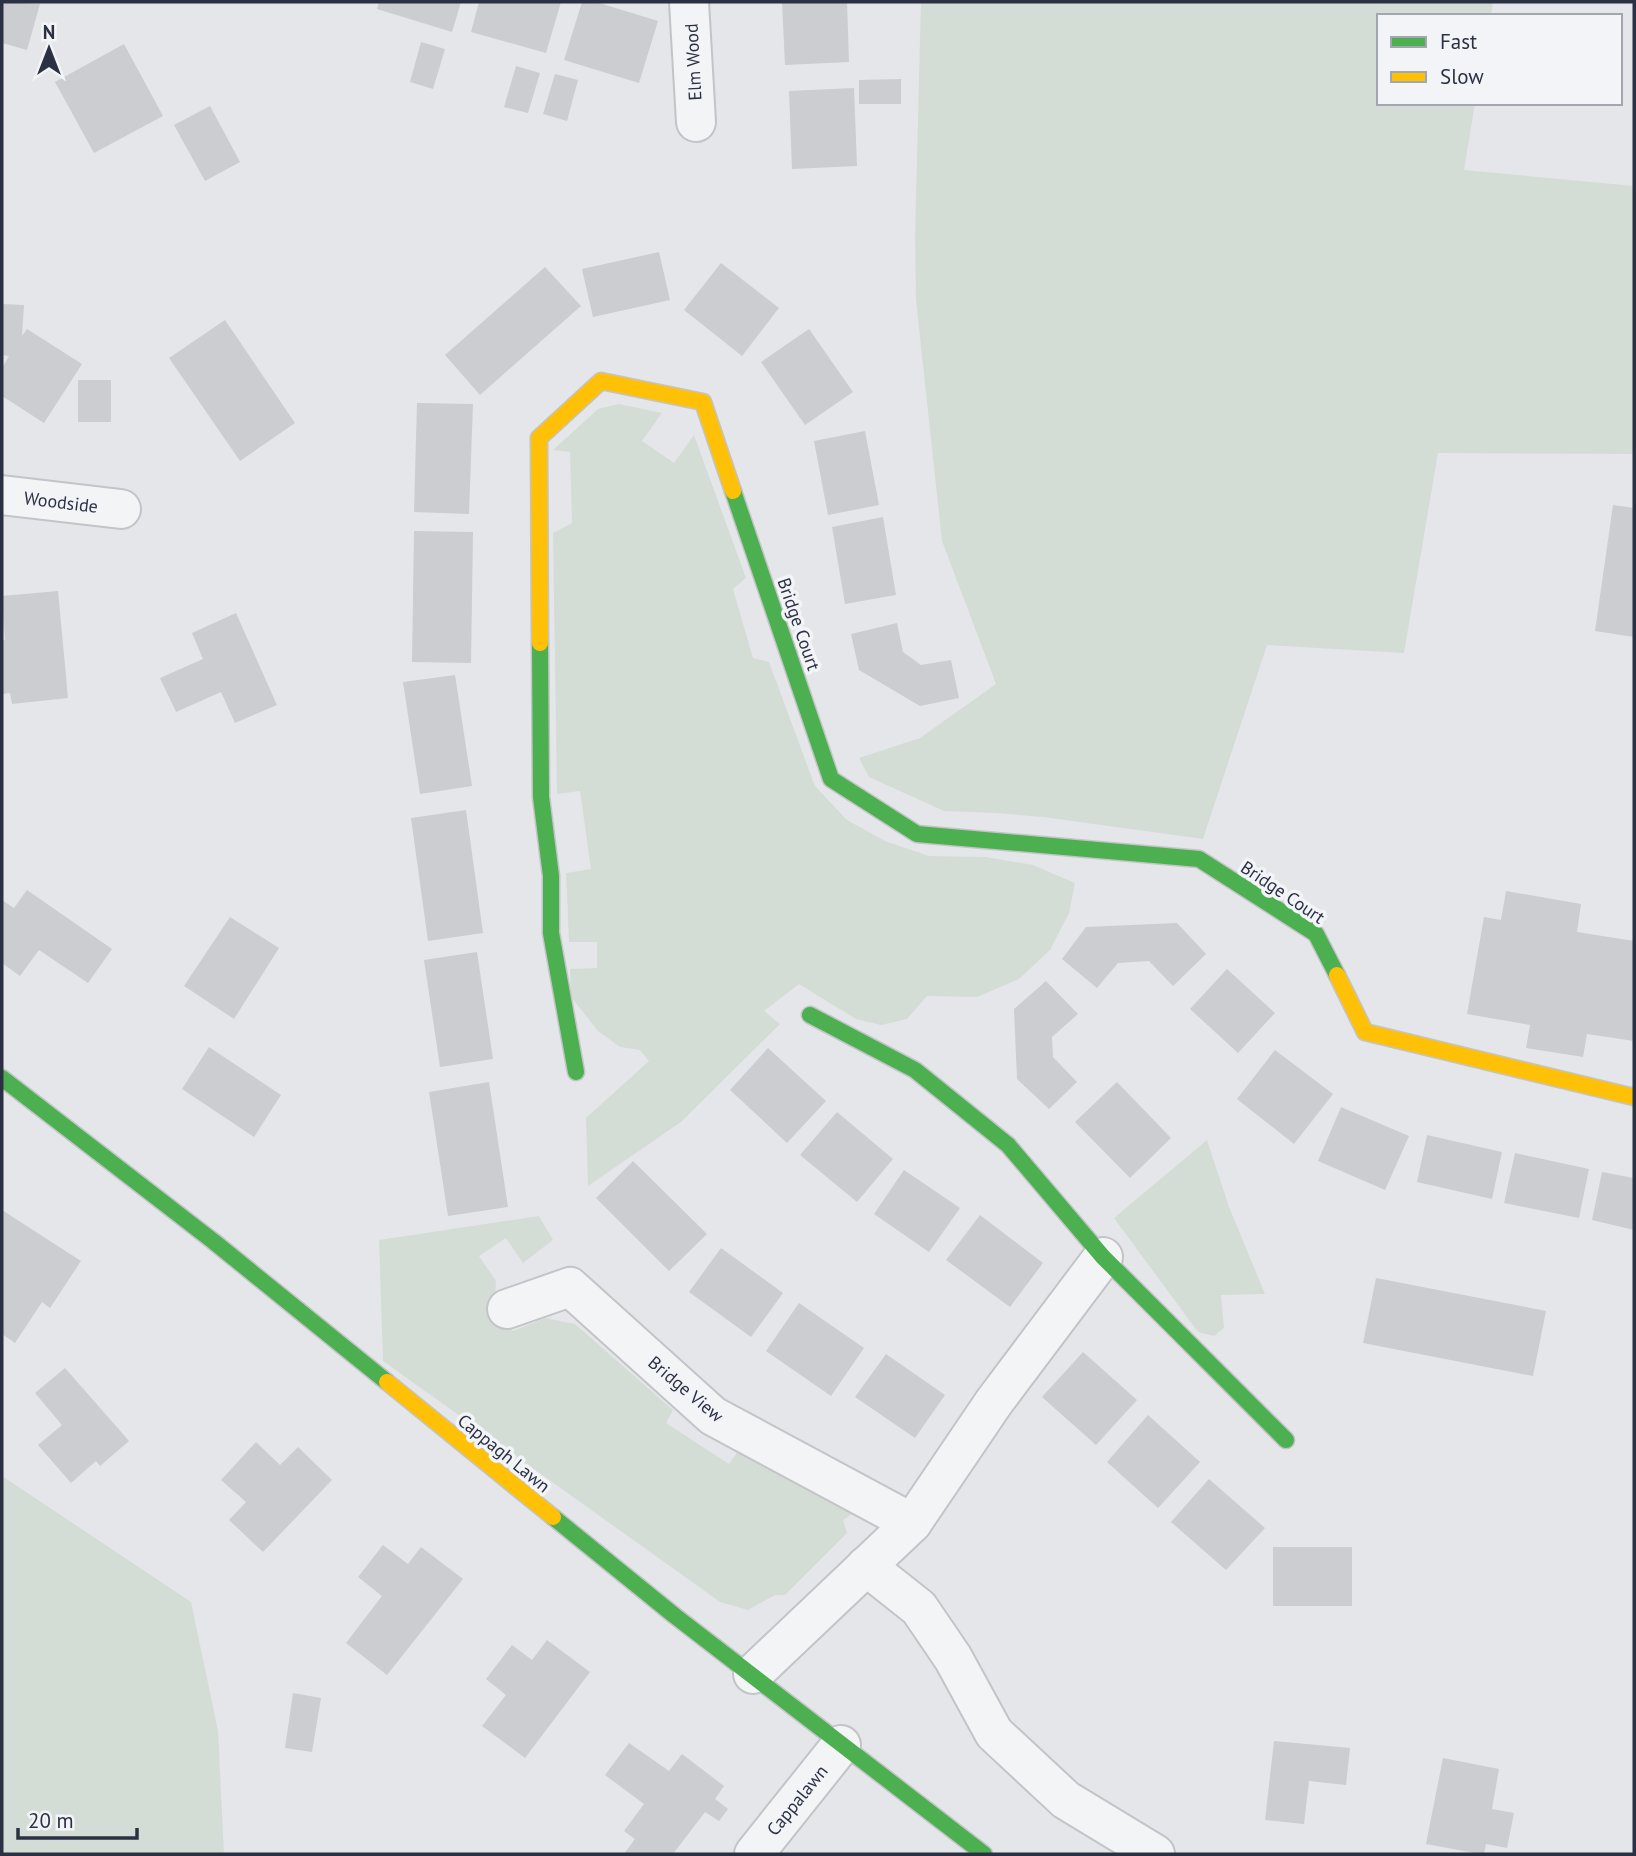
<svg xmlns="http://www.w3.org/2000/svg" width="1636" height="1856" font-family="'PT Sans',sans-serif">
<style>
.green{fill:#d4ddd5}
.building{fill:#cbcdd0}
.lines{fill:none;stroke-linecap:round;stroke-linejoin:round}
.street-casing{stroke:#c3c4c7;stroke-width:42}
.fast-casing{stroke:#c3c4c7;stroke-width:19}
.slow-casing{stroke:#c3c4c7;stroke-width:19}
.street{stroke:#f3f4f6;stroke-width:38}
.fast{stroke:#4caf50;stroke-width:16}
.slow{stroke:#ffc107;stroke-width:16}
.labels{text-anchor:middle;dominant-baseline:central;stroke-width:7;stroke-linejoin:round;paint-order:stroke}
.street-label{font-size:18px;fill:#2b3143;stroke:#f2f4f8}
</style>
<rect width="100%" height="100%" fill="#e5e6e9"/>
<g class="green">
<path d="M 921,2 L 1493,2 L 1491,16 L 1379,16 L 1379,103 L 1475,103 L 1464,170 L 1634,186 L 1634,454 L 1438,453 L 1404,653 L 1267,645 L 1203,839 L 1043,817 L 996,813 L 944,811 L 869,777 L 859,758 L 920,738 L 996,684 L 942,541 L 937,495 L 916,300 L 915,237 Z"/>
<path d="M 619,404 L 662,413 L 642,441 L 674,463 L 694,435 L 746,578 L 733,589 L 753,658 L 769,662 L 815,786 L 847,820 L 885,841 L 929,856 L 986,857 L 1033,865 L 1075,883 L 1069,913 L 1050,950 L 1019,979 L 977,997 L 927,996 L 907,1019 L 881,1025 L 856,1019 L 799,984 L 764,1011 L 780,1024 L 681,1122 L 588,1186 L 586,1118 L 649,1061 L 640,1050 L 620,1047 L 598,1031 L 571,997 L 570,969 L 597,968 L 597,942 L 569,942 L 566,873 L 591,869 L 580,791 L 557,794 L 553,533 L 572,523 L 570,452 L 553,450 L 598,409 Z"/>
<path d="M 1207,1140 L 1229,1207 L 1265,1294 L 1221,1295 L 1224,1328 L 1214,1336 L 1198,1332 L 1114,1218 Z"/>
<path d="M 539,1216 L 553,1240 L 523,1263 L 506,1238 L 479,1256 L 496,1281 L 495,1298 L 513,1331 L 545,1318 L 575,1324 L 673,1410 L 666,1423 L 729,1464 L 738,1451 L 854,1513 L 843,1520 L 847,1533 L 785,1595 L 775,1595 L 748,1610 L 720,1602 L 383,1361 L 379,1240 Z"/>
<path d="M 2,1476 L 191,1602 L 218,1731 L 224,1854 L 2,1854 Z"/>
</g>
<g class="building">
<path d="M 2,2 L 40,4 L 27,50 L 2,43 Z"/>
<path d="M 379,2 L 461,2 L 452,32 L 377,9 Z"/>
<path d="M 479,2 L 561,2 L 546,53 L 471,32 Z"/>
<path d="M 582,2 L 596,2 L 658,21 L 639,83 L 564,60 Z"/>
<path d="M 782,2 L 847,2 L 849,62 L 785,65 Z"/>
<path d="M 421,42 L 445,49 L 433,89 L 410,82 Z"/>
<path d="M 124,44 L 163,116 L 94,153 L 55,82 Z"/>
<path d="M 516,66 L 540,73 L 528,113 L 504,107 Z"/>
<path d="M 555,74 L 578,80 L 567,121 L 543,114 Z"/>
<path d="M 901,79 L 901,104 L 859,104 L 859,80 Z"/>
<path d="M 854,88 L 857,166 L 792,169 L 789,91 Z"/>
<path d="M 210,106 L 240,162 L 205,181 L 174,125 Z"/>
<path d="M 659,252 L 670,300 L 593,317 L 582,269 Z"/>
<path d="M 721,263 L 779,308 L 742,356 L 684,310 Z"/>
<path d="M 545,267 L 581,306 L 480,395 L 445,355 Z"/>
<path d="M 2,304 L 24,305 L 22,336 L 27,329 L 82,364 L 44,423 L 2,396 L 2,368 L 9,356 L 2,355 Z"/>
<path d="M 225,320 L 295,423 L 240,461 L 169,358 Z"/>
<path d="M 809,329 L 853,392 L 805,425 L 761,362 Z"/>
<rect x="78" y="380" width="33" height="42"/>
<path d="M 417,403 L 473,404 L 469,514 L 414,512 Z"/>
<path d="M 865,431 L 879,505 L 828,515 L 814,441 Z"/>
<path d="M 1613,505 L 1634,508 L 1634,637 L 1595,631 Z"/>
<path d="M 883,517 L 896,595 L 845,604 L 832,527 Z"/>
<path d="M 414,531 L 473,532 L 471,663 L 412,662 Z"/>
<path d="M 58,591 L 68,698 L 12,704 L 10,693 L 2,694 L 2,640 L 5,640 L 2,596 Z"/>
<path d="M 236,613 L 277,705 L 235,723 L 221,692 L 176,712 L 160,678 L 203,659 L 192,633 Z"/>
<path d="M 897,623 L 903,652 L 921,665 L 951,660 L 959,698 L 920,706 L 859,670 L 851,634 Z"/>
<path d="M 455,675 L 472,786 L 420,794 L 403,682 Z"/>
<path d="M 466,810 L 483,933 L 428,941 L 411,818 Z"/>
<path d="M 27,890 L 112,949 L 88,983 L 39,950 L 20,976 L 2,963 L 2,900 L 14,908 Z"/>
<path d="M 1506,891 L 1581,904 L 1577,932 L 1634,941 L 1634,1041 L 1587,1034 L 1583,1057 L 1526,1048 L 1530,1025 L 1467,1014 L 1484,917 L 1501,920 Z"/>
<path d="M 230,917 L 279,948 L 234,1019 L 184,986 Z"/>
<path d="M 1177,923 L 1206,954 L 1173,986 L 1149,961 L 1118,963 L 1097,988 L 1062,959 L 1086,927 Z"/>
<path d="M 477,952 L 493,1059 L 440,1067 L 424,960 Z"/>
<path d="M 1227,969 L 1275,1013 L 1238,1053 L 1190,1009 Z"/>
<path d="M 1046,981 L 1078,1014 L 1052,1037 L 1053,1057 L 1077,1082 L 1049,1109 L 1017,1079 L 1014,1009 Z"/>
<path d="M 209,1047 L 281,1095 L 254,1137 L 182,1089 Z"/>
<path d="M 768,1048 L 826,1101 L 787,1143 L 730,1090 Z"/>
<path d="M 1275,1050 L 1333,1094 L 1294,1144 L 1237,1099 Z"/>
<path d="M 489,1082 L 508,1207 L 448,1216 L 429,1092 Z"/>
<path d="M 1117,1082 L 1171,1138 L 1130,1178 L 1075,1122 Z"/>
<path d="M 1341,1107 L 1409,1136 L 1385,1190 L 1318,1161 Z"/>
<path d="M 837,1112 L 893,1159 L 857,1202 L 800,1155 Z"/>
<path d="M 1427,1135 L 1502,1152 L 1492,1199 L 1417,1182 Z"/>
<path d="M 1515,1153 L 1589,1169 L 1579,1218 L 1504,1203 Z"/>
<path d="M 633,1161 L 707,1234 L 669,1271 L 596,1198 Z"/>
<path d="M 904,1170 L 960,1208 L 929,1252 L 874,1214 Z"/>
<path d="M 1602,1172 L 1634,1178 L 1634,1230 L 1592,1220 Z"/>
<path d="M 2,1210 L 81,1261 L 50,1308 L 42,1302 L 15,1343 L 2,1334 Z"/>
<path d="M 980,1215 L 1043,1263 L 1010,1307 L 946,1260 Z"/>
<path d="M 721,1248 L 783,1293 L 751,1337 L 689,1292 Z"/>
<path d="M 1376,1278 L 1546,1311 L 1533,1376 L 1363,1343 Z"/>
<path d="M 799,1303 L 864,1348 L 831,1396 L 766,1351 Z"/>
<path d="M 1083,1352 L 1137,1400 L 1096,1445 L 1042,1397 Z"/>
<path d="M 886,1354 L 945,1395 L 915,1438 L 855,1397 Z"/>
<path d="M 65,1368 L 129,1441 L 100,1466 L 96,1461 L 71,1483 L 38,1445 L 62,1425 L 35,1393 Z"/>
<path d="M 1148,1415 L 1200,1462 L 1158,1508 L 1107,1462 Z"/>
<path d="M 256,1442 L 280,1465 L 298,1447 L 332,1480 L 263,1552 L 229,1520 L 246,1502 L 221,1480 Z"/>
<path d="M 1209,1479 L 1265,1528 L 1226,1570 L 1171,1522 Z"/>
<path d="M 383,1545 L 408,1564 L 421,1547 L 463,1579 L 387,1675 L 346,1643 L 382,1596 L 358,1577 Z"/>
<rect x="1273" y="1547" width="79" height="59"/>
<path d="M 547,1640 L 590,1672 L 525,1758 L 482,1726 L 506,1695 L 486,1679 L 512,1645 L 532,1660 Z"/>
<path d="M 293,1693 L 321,1698 L 312,1752 L 285,1748 Z"/>
<path d="M 1274,1741 L 1350,1748 L 1346,1785 L 1309,1781 L 1304,1824 L 1265,1820 Z"/>
<path d="M 629,1743 L 669,1771 L 682,1754 L 724,1786 L 715,1799 L 728,1809 L 719,1821 L 705,1812 L 673,1854 L 624,1854 L 635,1839 L 624,1831 L 644,1804 L 605,1775 Z"/>
<path d="M 1443,1758 L 1499,1769 L 1492,1809 L 1514,1813 L 1507,1848 L 1486,1844 L 1484,1854 L 1480,1854 L 1426,1844 Z"/>
</g>
<g class="lines">
<defs>
<g id="street">
<path d="M 689,2 L 696,122"/>
<path d="M 2,495 L 121,509"/>
<path d="M 507,1309 L 570,1287 L 713,1416 L 912,1523"/>
<path d="M 866,1566 L 919,1608 L 953,1658 L 994,1733 L 1066,1800 L 1155,1854"/>
<path d="M 753,1674 L 912,1523 L 994,1402 L 1103,1257"/>
<path d="M 754,1854 L 841,1745"/>
</g>
<g id="fast">
<path d="M 733,491 L 831,779 L 917,834 L 1199,859 L 1316,934 L 1337,975"/>
<path d="M 540,643 L 541,797 L 551,876 L 551,933 L 576,1072"/>
<path d="M 810,1015 L 915,1070 L 1008,1145 L 1103,1257 L 1286,1440"/>
<path d="M 2,1078 L 213,1241 L 387,1382"/>
<path d="M 553,1517 L 675,1616 L 984,1854"/>
</g>
<g id="slow">
<path d="M 540,643 L 539,438 L 601,381 L 703,402 L 733,491"/>
<path d="M 1337,975 L 1365,1032 L 1634,1097"/>
<path d="M 387,1382 L 553,1517"/>
</g>
</defs>
<use href="#street" class="street-casing"/>
<use href="#fast" class="fast-casing"/>
<use href="#slow" class="slow-casing"/>
<use href="#street" class="street"/>
<use href="#fast" class="fast"/>
<use href="#slow" class="slow"/>
</g>
<g class="labels">
<g class="street-label">
<text transform="translate(693 62) rotate(-93)">Elm Wood</text>
<text transform="translate(61 502) rotate(7)">Woodside</text>
<text transform="translate(799 624) rotate(71)">Bridge Court</text>
<text transform="translate(1283 892) rotate(34)">Bridge Court</text>
<text transform="translate(686 1389) rotate(40)">Bridge View</text>
<text transform="translate(504 1453) rotate(39)">Cappagh Lawn</text>
<text transform="translate(797 1800) rotate(-51)">Cappalawn</text>
</g>
</g>
<rect width="1636" height="1856" fill="none" stroke="#2b3143" stroke-width="7"/>
<rect x="1377" y="14" width="245" height="91" fill="#f2f4f8" stroke="#a2a6b0" stroke-width="2"/>
<rect x="1391" y="37" width="35" height="10" fill="#4caf50" stroke="#a2a6b0" stroke-width="2"/>
<text x="1440" y="49" font-size="21" fill="#2b3143">Fast</text>
<rect x="1391" y="72" width="35" height="10" fill="#ffc107" stroke="#a2a6b0" stroke-width="2"/>
<text x="1440" y="84" font-size="21" fill="#2b3143">Slow</text>
<g transform="translate(49 49)" stroke="#f2f4f8" stroke-width="5" paint-order="stroke">
<path d="M0-5L12 26L0 18L-12 26Z" fill="#2b3143"/>
<text y="-10" font-size="19" font-weight="bold" text-anchor="middle" fill="#2b3143">N</text>
</g>
<path d="M18 1828v10h119v-10" fill="none" stroke="#2b3143" stroke-width="3.5"/>
<text x="28" y="1828" font-size="21" fill="#2b3143" stroke="#f2f4f8" stroke-width="5" paint-order="stroke">20 m</text>
</svg>
